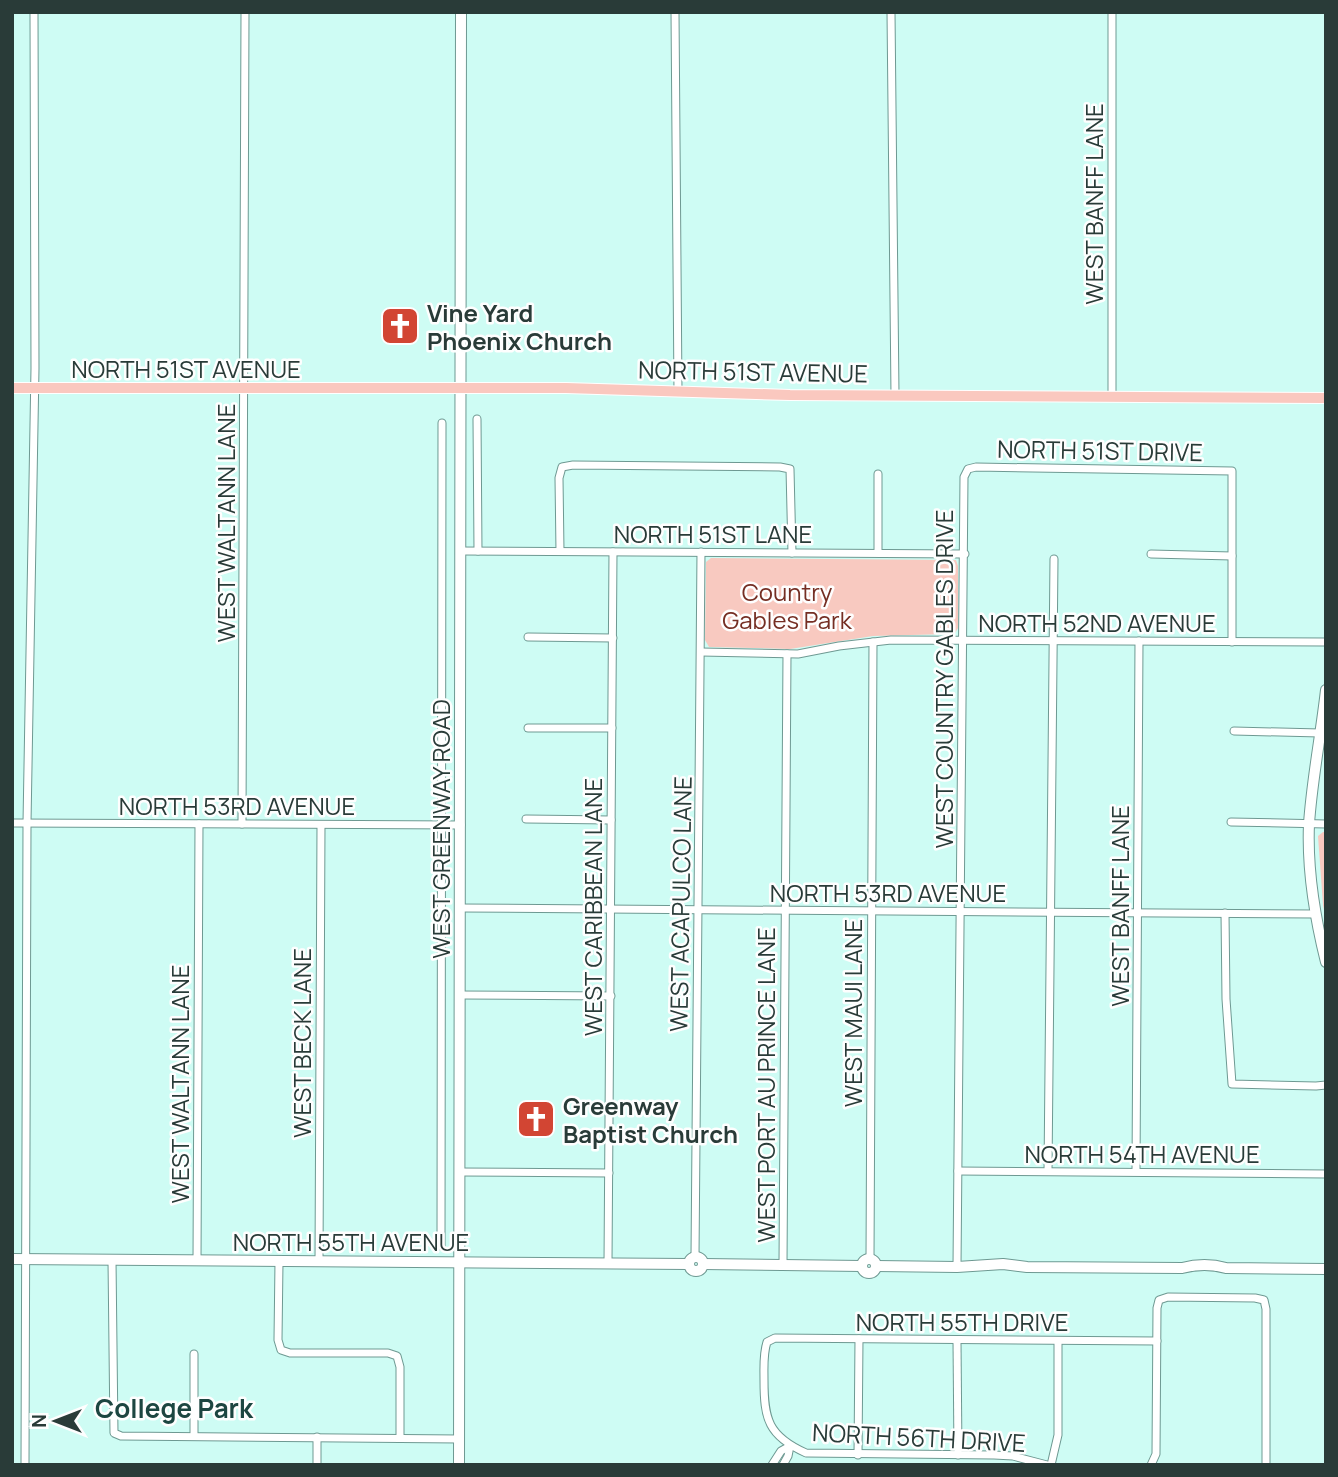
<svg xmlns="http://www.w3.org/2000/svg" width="1338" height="1477" font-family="Manrope,sans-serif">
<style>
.green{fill:#f8c9c0}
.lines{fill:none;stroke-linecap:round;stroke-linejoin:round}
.street-casing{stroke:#6e9992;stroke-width:9}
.secondary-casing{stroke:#6e9992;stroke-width:12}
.primary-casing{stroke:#fff;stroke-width:12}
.street{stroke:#fff;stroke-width:7}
.secondary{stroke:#fff;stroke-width:10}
.primary{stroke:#fac8bf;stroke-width:10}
.labels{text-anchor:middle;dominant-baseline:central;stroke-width:5;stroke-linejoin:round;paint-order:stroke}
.street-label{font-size:24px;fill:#293b38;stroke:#fefefe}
.poi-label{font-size:24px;font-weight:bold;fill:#293b38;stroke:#fefefe;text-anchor:start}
.park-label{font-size:24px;fill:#752e23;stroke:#fefefe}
.neighbourhood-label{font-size:26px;font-weight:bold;fill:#1c4641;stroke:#fefefe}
</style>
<rect width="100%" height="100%" fill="#cefcf4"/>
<g class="green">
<path d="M 711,558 L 956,560 L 958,566 L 958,628 L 955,633 L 951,634 L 873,636 L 790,649 L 709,647 L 705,640 L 706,562 Z"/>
<path d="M 1323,832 L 1326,832 L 1326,920 L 1323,905 L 1318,836 Z"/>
</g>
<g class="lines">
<defs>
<g id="street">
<path d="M 675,12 L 678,392"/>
<path d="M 891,12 L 895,395"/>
<path d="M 1112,12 L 1112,396"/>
<path d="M 477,419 L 478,551"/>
<path d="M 878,474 L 878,553"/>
<path d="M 461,551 L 965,554"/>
<path d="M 560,551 L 559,478 L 562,467 L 573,465 L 780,467 L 790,469 L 792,553"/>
<path d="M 1151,554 L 1232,556"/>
<path d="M 528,637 L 613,638"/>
<path d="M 701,652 L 798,654 L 839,646 L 891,640 L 1326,642"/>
<path d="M 528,728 L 612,728"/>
<path d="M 1234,731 L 1320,733"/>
<path d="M 526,819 L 611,820"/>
<path d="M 1231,822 L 1326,824"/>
<path d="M 12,823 L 461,825"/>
<path d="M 242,824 L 245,12"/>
<path d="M 460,908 L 1315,914"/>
<path d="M 1225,913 L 1226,999 L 1232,1084 L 1316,1086 L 1326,1085"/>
<path d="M 460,995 L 611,996"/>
<path d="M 958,1171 L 1326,1174"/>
<path d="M 1048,1171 L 1054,559"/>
<path d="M 1136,1171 L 1139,641"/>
<path d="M 460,1172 L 609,1173"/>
<path d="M 441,1246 L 442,423"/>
<path d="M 695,1257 L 701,552"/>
<path d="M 870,1259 L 873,642"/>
<path d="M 112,1260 L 114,1433 L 121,1436 L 459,1439"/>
<path d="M 197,1261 L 199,824"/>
<path d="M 279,1262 L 278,1340 L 281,1350 L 290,1353 L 388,1353 L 397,1356 L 400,1367 L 400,1438"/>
<path d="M 319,1262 L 321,825"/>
<path d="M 608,1263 L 613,552"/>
<path d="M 783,1265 L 787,654"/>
<path d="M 957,1267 L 964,477 L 968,469 L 976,467 L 1232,471 L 1232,642"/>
<path d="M 957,1341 L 958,1455"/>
<path d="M 194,1436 L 194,1354"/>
<path d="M 858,1455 L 859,1339"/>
<path d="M 25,1465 L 27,823 L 35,368 L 34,12"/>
<path d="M 317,1465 L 317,1437"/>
<path d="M 772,1465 L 781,1451 L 790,1446"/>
<path d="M 783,1465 L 788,1456 L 790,1446"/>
<path d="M 1047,1465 L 1013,1456 L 994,1455 L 806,1453 C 768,1436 764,1419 764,1380 C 764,1366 763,1354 767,1342 L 775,1338 L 1157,1341"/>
<path d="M 1051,1465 L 1058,1435 L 1058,1341"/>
<path d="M 1151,1465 L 1156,1454 L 1157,1308 L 1159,1300 L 1168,1297 L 1255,1298 L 1264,1300 L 1266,1309 L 1266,1465"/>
</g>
<g id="secondary">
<path d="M 1326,690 C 1321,735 1312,779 1309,824 C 1307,870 1315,918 1326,962"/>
<circle cx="696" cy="1264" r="7"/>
<circle cx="869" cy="1266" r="7"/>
<path d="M 12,1259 L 689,1264"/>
<path d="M 703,1264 L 862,1266"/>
<path d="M 876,1266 L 957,1267 L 1003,1264 L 1027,1267 L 1182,1268 C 1197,1264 1212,1264 1226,1268 L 1326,1269"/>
<path d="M 459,1465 L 461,12"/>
</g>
<path id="primary" d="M 12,388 L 566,388 L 790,395 L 1326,398"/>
</defs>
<use href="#street" class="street-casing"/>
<use href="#secondary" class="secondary-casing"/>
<use href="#primary" class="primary-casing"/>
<use href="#street" class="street"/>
<use href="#secondary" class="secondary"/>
<use href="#primary" class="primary"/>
</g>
<defs>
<symbol id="church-square" viewBox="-11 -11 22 22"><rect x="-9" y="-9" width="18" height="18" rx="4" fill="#d24533" stroke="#fefefe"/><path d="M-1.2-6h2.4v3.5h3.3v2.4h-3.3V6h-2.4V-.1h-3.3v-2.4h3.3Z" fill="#fff"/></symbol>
</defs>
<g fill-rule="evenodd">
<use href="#church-square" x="378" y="304" width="44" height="44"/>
<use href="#church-square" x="514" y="1097" width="44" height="44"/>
</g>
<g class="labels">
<g class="street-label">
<text transform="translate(1093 204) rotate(-90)">WEST BANFF LANE</text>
<text x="186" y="368">NORTH 51ST AVENUE</text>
<text transform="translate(753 371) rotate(1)">NORTH 51ST AVENUE</text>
<text transform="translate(1100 450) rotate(1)">NORTH 51ST DRIVE</text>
<text transform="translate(225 523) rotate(-90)">WEST WALTANN LANE</text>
<text x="713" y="533">NORTH 51ST LANE</text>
<text x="1097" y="622">NORTH 52ND AVENUE</text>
<text transform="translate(943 679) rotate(-90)">WEST COUNTRY GABLES DRIVE</text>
<text x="237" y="805">NORTH 53RD AVENUE</text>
<text transform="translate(440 829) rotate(-90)">WEST GREENWAY ROAD</text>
<text x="888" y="892">NORTH 53RD AVENUE</text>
<text transform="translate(680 904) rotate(-89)">WEST ACAPULCO LANE</text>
<text transform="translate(1119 906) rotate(-90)">WEST BANFF LANE</text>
<text transform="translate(592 907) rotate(-90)">WEST CARIBBEAN LANE</text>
<text transform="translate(852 1013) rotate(-90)">WEST MAUI LANE</text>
<text transform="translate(301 1043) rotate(-90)">WEST BECK LANE</text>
<text transform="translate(179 1084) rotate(-90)">WEST WALTANN LANE</text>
<text transform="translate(765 1085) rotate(-90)">WEST PORT AU PRINCE LANE</text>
<text x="1142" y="1153">NORTH 54TH AVENUE</text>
<text x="351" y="1241">NORTH 55TH AVENUE</text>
<text x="962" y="1321">NORTH 55TH DRIVE</text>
<text transform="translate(919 1437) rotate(3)">NORTH 56TH DRIVE</text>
</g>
<g class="poi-label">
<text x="427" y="312">Vine Yard<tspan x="427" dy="28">Phoenix Church</tspan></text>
<text x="563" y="1105">Greenway<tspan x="563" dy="28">Baptist Church</tspan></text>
</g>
<g class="park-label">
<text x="787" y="591">Country<tspan x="787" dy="28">Gables Park</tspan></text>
</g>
<g class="neighbourhood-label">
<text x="174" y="1408">College Park</text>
</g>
</g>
<rect width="1338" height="1477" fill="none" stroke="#293b38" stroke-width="28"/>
<g transform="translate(56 1421) rotate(270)" stroke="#fefefe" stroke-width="5" paint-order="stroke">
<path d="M0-5L12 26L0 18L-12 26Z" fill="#293b38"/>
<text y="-10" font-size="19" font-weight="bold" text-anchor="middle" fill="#293b38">N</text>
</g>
</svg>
